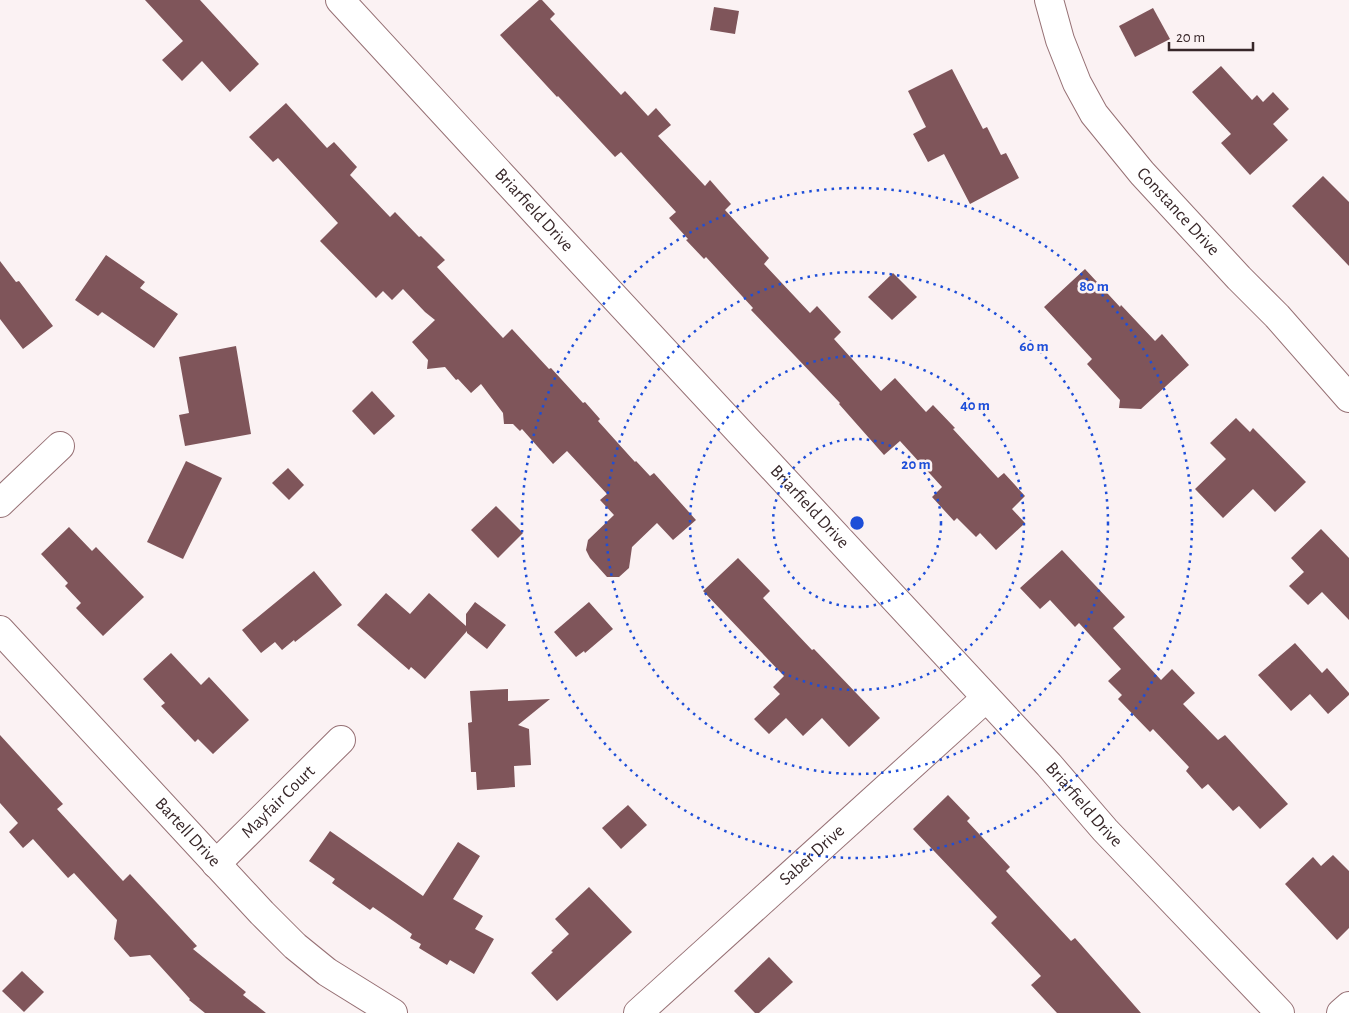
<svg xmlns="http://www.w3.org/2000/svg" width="1349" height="1013" font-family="'Alegreya Sans',sans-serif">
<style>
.building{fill:#7f555a}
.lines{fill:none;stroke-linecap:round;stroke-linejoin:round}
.minor-casing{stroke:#967074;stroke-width:30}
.minor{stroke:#fff;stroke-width:28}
.ring{fill:none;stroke:#1d4ed8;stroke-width:2.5;stroke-dasharray:2.5 5}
.labels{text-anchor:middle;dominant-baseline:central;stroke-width:5;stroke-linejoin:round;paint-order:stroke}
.street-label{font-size:18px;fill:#372729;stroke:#fbf2f3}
.centre{fill:#1d4ed8;stroke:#fbf2f3;stroke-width:2.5}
.ring-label{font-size:15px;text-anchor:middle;font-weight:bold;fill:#1d4ed8;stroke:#fbf2f3;stroke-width:5;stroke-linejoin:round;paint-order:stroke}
</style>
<rect width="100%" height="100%" fill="#fbf2f3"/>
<g class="building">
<path d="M 145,0 L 200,0 L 259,64 L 230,92 L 202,61 L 182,81 L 162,60 L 183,41 Z"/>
<path d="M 539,0 L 542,0 L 555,14 L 550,19 L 621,95 L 625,91 L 648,116 L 656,108 L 671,125 L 658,136 L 705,186 L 710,180 L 731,204 L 725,210 L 769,258 L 764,264 L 810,313 L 817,306 L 841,332 L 834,339 L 881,391 L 895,378 L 926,412 L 933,405 L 955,428 L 953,429 L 998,478 L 1004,473 L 1025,496 L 1012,509 L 1025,523 L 996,550 L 980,533 L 976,537 L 957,518 L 954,521 L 932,497 L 942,487 L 900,441 L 884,455 L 839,404 L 840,403 L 751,310 L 753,308 L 706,257 L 704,259 L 686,240 L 688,239 L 669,218 L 676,212 L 621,152 L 615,157 L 558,96 L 557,97 L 500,35 Z"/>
<path d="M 714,7 L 739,11 L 735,34 L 710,30 Z"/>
<path d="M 1153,8 L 1170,39 L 1135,57 L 1119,26 Z"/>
<path d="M 1221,66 L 1252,100 L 1257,95 L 1263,102 L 1273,92 L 1289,109 L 1273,124 L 1288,140 L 1250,175 L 1221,143 L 1231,134 L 1192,92 Z"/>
<path d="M 952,69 L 983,129 L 987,127 L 1001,155 L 1006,153 L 1019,178 L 970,204 L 944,154 L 928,162 L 913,134 L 926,127 L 908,91 Z"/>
<path d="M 286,103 L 327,148 L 334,142 L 357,167 L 350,175 L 390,217 L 395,212 L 419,237 L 421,236 L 445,260 L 437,267 L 503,338 L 512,329 L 549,369 L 551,368 L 583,403 L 585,402 L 600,419 L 598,421 L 635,462 L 636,461 L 650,476 L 654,473 L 696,520 L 673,540 L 657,523 L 632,547 L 629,568 L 619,577 L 607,577 L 590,558 L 586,550 L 588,540 L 614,515 L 600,500 L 607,494 L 567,451 L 553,464 L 522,429 L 520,431 L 513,424 L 504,424 L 503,413 L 481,384 L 471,393 L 458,379 L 456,380 L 445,367 L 427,369 L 428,360 L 412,342 L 435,320 L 425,312 L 403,289 L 392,300 L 383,291 L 376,298 L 320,241 L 338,223 L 278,158 L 273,162 L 249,137 Z"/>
<path d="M 1323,176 L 1349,202 L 1349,266 L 1292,206 Z"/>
<path d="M 106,255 L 145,282 L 140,288 L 178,314 L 154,348 L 102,312 L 98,316 L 75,300 Z"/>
<path d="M 0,261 L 16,282 L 19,281 L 53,326 L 23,349 L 0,319 Z"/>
<path d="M 1085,269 L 1120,307 L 1121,305 L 1155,341 L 1162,334 L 1189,365 L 1141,409 L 1119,408 L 1120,400 L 1087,364 L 1092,359 L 1044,307 Z"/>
<path d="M 893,273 L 917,297 L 892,320 L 868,297 Z"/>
<path d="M 236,346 L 251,434 L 185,446 L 179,415 L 189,413 L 179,357 Z"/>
<path d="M 372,391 L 395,416 L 374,435 L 352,411 Z"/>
<path d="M 1236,418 L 1250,432 L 1253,428 L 1306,482 L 1275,512 L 1253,489 L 1223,518 L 1195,489 L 1226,459 L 1210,443 Z"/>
<path d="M 186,461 L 222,478 L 183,559 L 147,542 Z"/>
<path d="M 288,468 L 304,485 L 289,500 L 272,483 Z"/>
<path d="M 496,506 L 523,533 L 498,558 L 471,530 Z"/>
<path d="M 69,527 L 92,551 L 96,547 L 144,597 L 103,636 L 76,608 L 81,603 L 65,586 L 68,583 L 41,554 Z"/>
<path d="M 1321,529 L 1349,558 L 1349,620 L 1322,592 L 1308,605 L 1289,586 L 1304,572 L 1291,558 Z"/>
<path d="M 1062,550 L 1125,617 L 1113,628 L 1161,680 L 1172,669 L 1195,693 L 1183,704 L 1218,740 L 1225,735 L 1288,804 L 1260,829 L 1239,806 L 1233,811 L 1208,784 L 1202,789 L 1186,771 L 1189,767 L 1153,729 L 1150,732 L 1118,699 L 1122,695 L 1108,681 L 1121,669 L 1079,623 L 1075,627 L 1050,600 L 1040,609 L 1020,588 Z"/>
<path d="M 738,558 L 770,591 L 763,598 L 812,650 L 814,649 L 880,718 L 849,747 L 822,718 L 803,736 L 786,718 L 769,734 L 754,719 L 780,694 L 773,687 L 784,676 L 703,591 Z"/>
<path d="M 314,571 L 342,605 L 295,642 L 294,640 L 282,650 L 275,642 L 261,653 L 242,630 Z"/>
<path d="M 386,593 L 410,614 L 429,593 L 466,626 L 466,614 L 475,602 L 506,625 L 487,649 L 467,633 L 467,631 L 425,679 L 411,667 L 409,670 L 357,625 Z"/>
<path d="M 589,602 L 613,629 L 585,653 L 584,651 L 576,657 L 554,632 Z"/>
<path d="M 1295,643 L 1322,673 L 1327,668 L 1349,693 L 1349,695 L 1328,714 L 1310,694 L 1291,711 L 1258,675 Z"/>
<path d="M 171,653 L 201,685 L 209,677 L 249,720 L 213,754 L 198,739 L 195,742 L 161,706 L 165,703 L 143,679 Z"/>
<path d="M 508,689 L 508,701 L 550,699 L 518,725 L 529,729 L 531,765 L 514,766 L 515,787 L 477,790 L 476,772 L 471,772 L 468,723 L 472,722 L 470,691 Z"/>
<path d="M 0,735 L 63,804 L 57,809 L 123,881 L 130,874 L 197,946 L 193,949 L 246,992 L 243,995 L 266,1013 L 205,1013 L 189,1000 L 190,999 L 150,955 L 130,957 L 114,939 L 117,920 L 74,873 L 68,878 L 33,839 L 23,848 L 9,832 L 18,823 L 0,803 Z"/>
<path d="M 948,795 L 970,818 L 967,821 L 1010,867 L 1006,871 L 1071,941 L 1075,938 L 1141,1013 L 1057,1013 L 1031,985 L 1041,976 L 991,923 L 997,917 L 913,829 Z"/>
<path d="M 628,805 L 647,825 L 621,849 L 602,828 Z"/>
<path d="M 330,831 L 423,896 L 458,842 L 480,856 L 453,899 L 483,916 L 475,929 L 494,939 L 474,974 L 450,960 L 447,965 L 419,948 L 421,944 L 410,938 L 412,934 L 373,907 L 370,910 L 332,883 L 335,879 L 309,861 Z"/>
<path d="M 1333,855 L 1349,871 L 1349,928 L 1337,940 L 1285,884 L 1313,857 L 1321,866 Z"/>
<path d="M 589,887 L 632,932 L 557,1001 L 531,973 L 553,952 L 551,951 L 569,934 L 555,919 Z"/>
<path d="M 769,957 L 793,982 L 759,1013 L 755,1013 L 734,991 Z"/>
<path d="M 22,971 L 44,992 L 24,1012 L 2,991 Z"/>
</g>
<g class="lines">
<defs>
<g id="minor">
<path id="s1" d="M 340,0 L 539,216 L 1049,765 L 1105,830 L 1280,1013"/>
<path id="s2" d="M 1049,0 L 1060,40 L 1077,83 L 1094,114 L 1142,173 L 1239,278 L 1277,316 L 1349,398"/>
<path d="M 0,503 L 60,446"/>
<path id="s3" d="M 0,630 L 262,913 L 295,946 L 327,972 L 393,1013"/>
<path id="s4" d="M 216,864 L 341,740"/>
<path id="s5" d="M 638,1013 L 986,698"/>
<path d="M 1341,1013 L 1349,1006"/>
</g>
</defs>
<use href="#minor" class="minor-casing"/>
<use href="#minor" class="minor"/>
</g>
<g class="ring">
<circle cx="857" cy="523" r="84"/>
<circle cx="857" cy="523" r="167"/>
<circle cx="857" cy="523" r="251"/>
<circle cx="857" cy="523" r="335"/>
</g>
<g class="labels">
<g class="street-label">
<text stroke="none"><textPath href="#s1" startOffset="286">Briarfield Drive</textPath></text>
<text stroke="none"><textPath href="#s2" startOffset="252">Constance Drive</textPath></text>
<text stroke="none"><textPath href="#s1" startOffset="691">Briarfield Drive</textPath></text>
<text stroke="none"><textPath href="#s4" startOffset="88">Mayfair Court</textPath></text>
<text stroke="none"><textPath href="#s1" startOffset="1096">Briarfield Drive</textPath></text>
<text stroke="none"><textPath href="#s3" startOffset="276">Bartell Drive</textPath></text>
<text stroke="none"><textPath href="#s5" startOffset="235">Saber Drive</textPath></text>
</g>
</g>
<circle cx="857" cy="523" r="8" class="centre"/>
<g class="ring-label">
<text x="1094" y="291">80 m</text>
<text x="1034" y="351">60 m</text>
<text x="975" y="410">40 m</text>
<text x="916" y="469">20 m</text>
</g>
<path d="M1169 42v8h84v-8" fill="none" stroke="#372729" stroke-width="2.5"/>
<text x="1176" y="42" font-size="15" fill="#372729" stroke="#fbf2f3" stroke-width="4" paint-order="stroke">20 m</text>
</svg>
